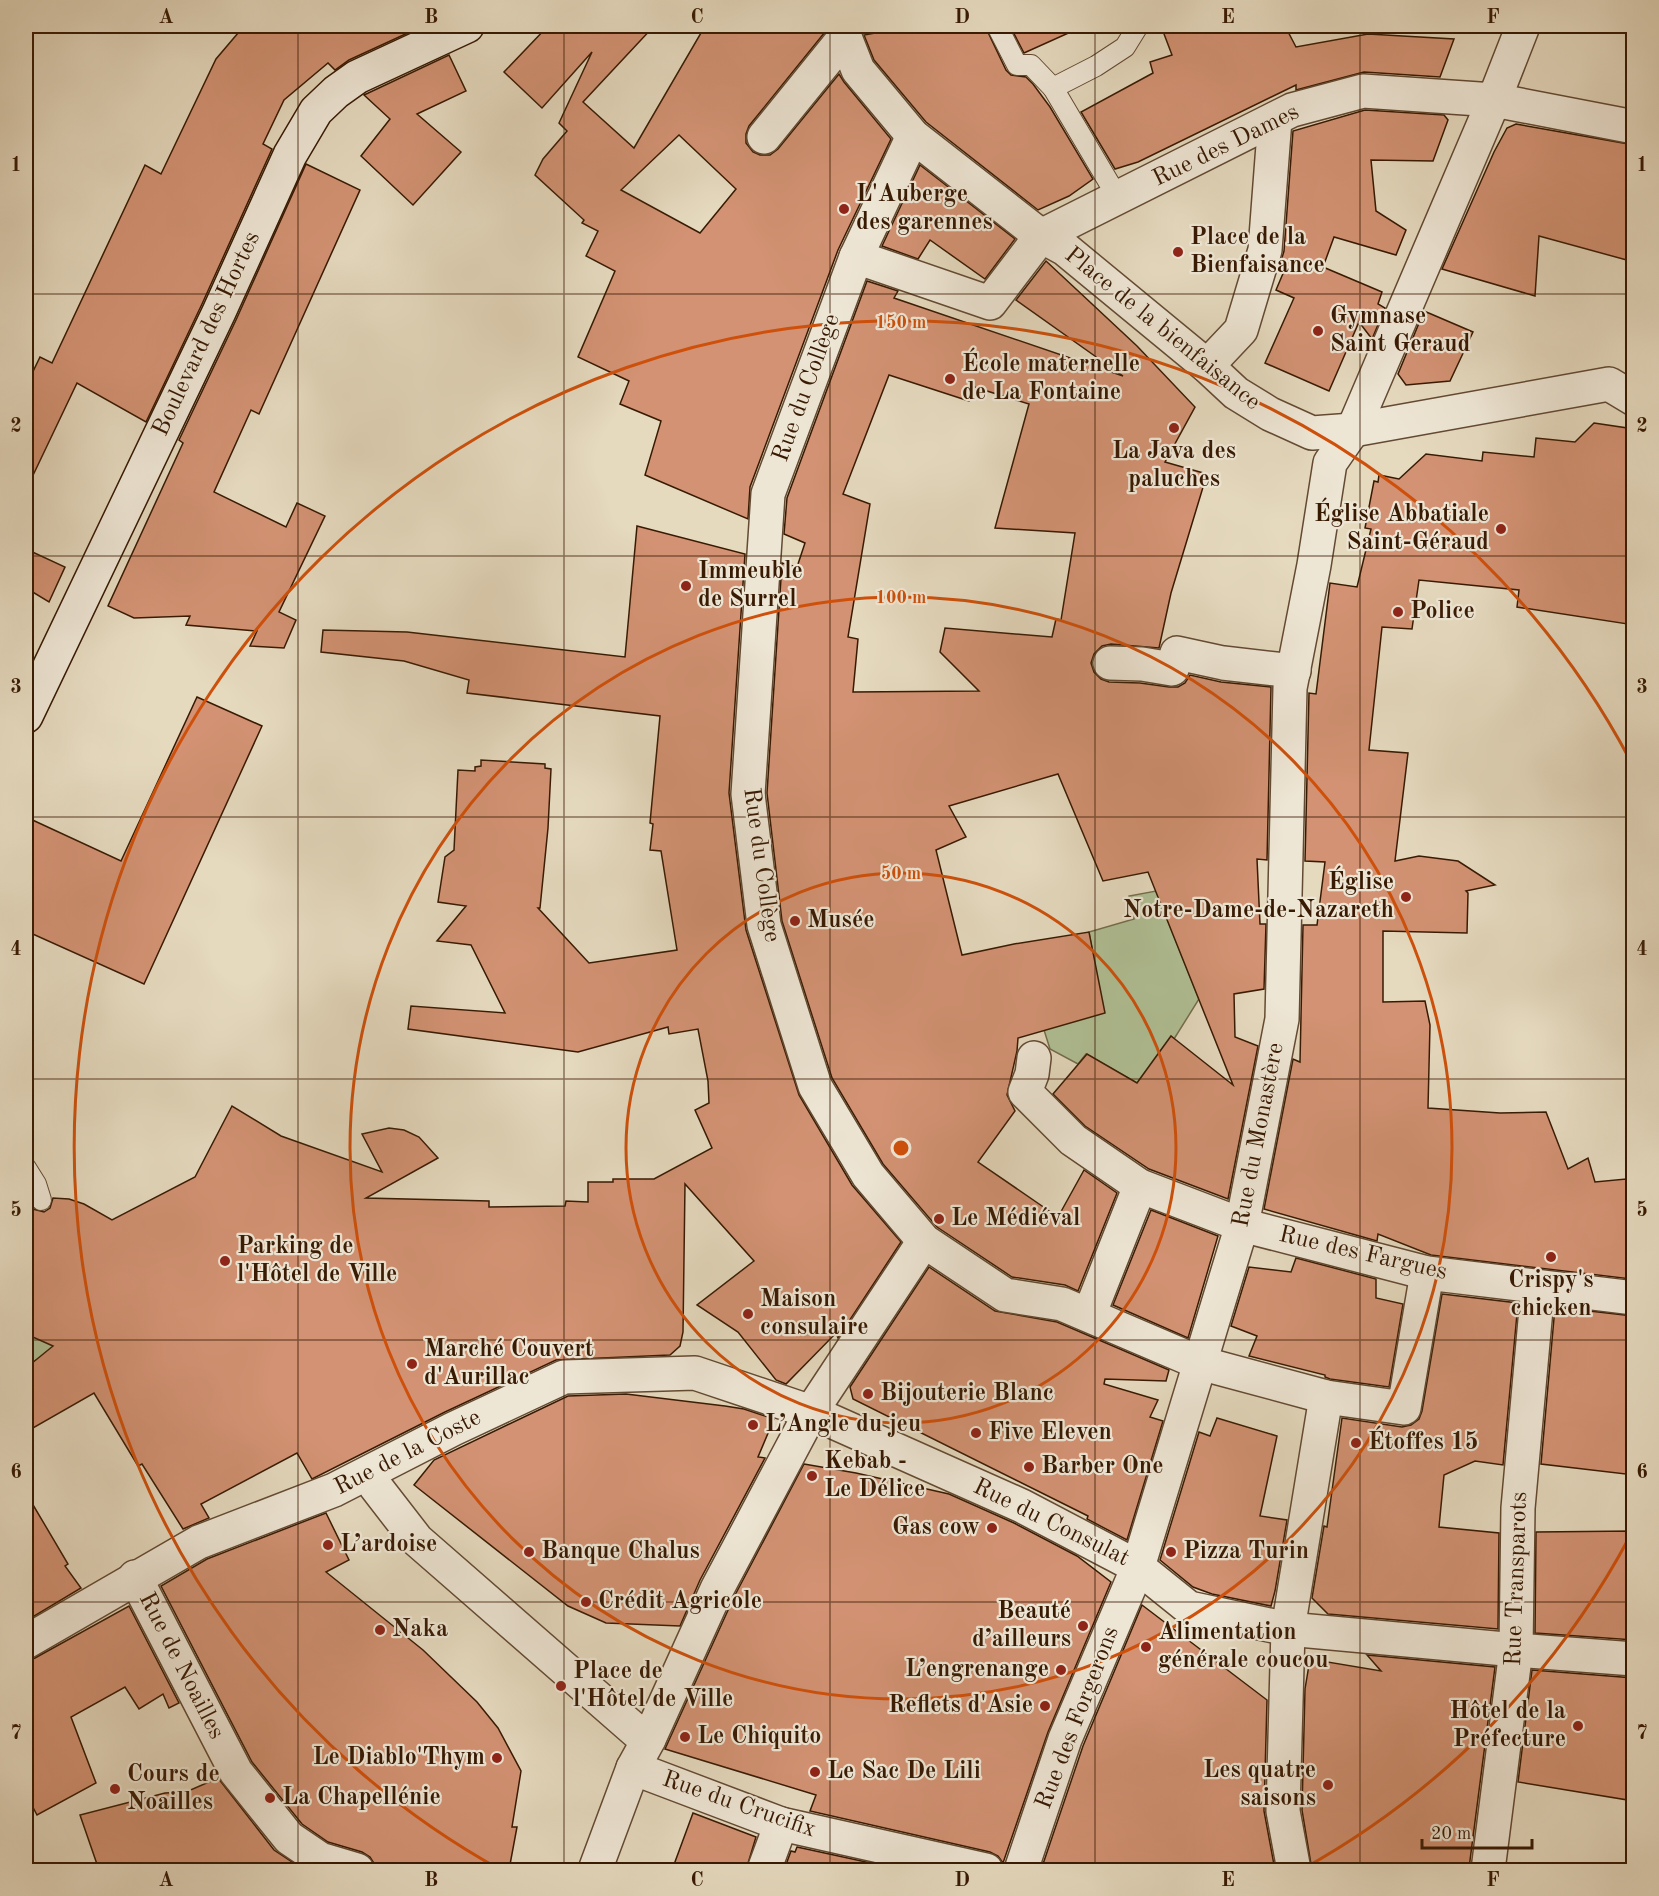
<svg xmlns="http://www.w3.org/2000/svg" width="1659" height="1896" font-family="'Old Standard TT',serif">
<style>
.green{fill:#b0c095;stroke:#746d4c;stroke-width:1.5}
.building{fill:#d29273;stroke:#381a03;stroke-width:1.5;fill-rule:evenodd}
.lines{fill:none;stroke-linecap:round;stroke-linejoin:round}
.lane-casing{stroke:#634a32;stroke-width:22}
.street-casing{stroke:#634a32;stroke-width:36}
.secondary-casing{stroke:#381a03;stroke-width:36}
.lane{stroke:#eee6d5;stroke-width:20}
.street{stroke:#eee6d5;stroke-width:33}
.secondary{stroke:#eee6d5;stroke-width:33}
.grid{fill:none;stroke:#381a03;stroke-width:1.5;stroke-opacity:0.55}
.ring{fill:none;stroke:#ce500b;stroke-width:3}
.poi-dot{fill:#8f2418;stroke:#eee6d5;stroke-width:2}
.labels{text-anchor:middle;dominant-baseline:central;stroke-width:4.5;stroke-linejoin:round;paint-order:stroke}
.street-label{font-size:24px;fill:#381a03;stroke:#eee6d5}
.poi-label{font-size:24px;font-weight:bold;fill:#381a03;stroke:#eee6d5;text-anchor:start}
.centre{fill:#ce500b;stroke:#eee6d5;stroke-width:3}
.ring-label{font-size:18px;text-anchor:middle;font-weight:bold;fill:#ce500b;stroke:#eee6d5;stroke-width:4.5;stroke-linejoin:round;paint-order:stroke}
.neatline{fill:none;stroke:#381a03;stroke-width:2}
.grid-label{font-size:20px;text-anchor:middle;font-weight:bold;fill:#381a03}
</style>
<rect width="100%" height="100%" fill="#e5d9be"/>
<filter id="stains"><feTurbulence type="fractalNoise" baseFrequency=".00333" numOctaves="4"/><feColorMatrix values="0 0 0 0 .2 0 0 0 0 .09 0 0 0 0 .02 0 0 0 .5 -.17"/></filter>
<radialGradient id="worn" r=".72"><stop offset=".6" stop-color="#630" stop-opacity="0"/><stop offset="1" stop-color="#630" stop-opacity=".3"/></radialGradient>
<g class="green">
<path d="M 1156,891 L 1199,999 L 1174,1039 L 1171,1036 L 1137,1083 L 1086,1054 L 1078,1064 L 1050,1049 L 1044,1030 L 1097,978 L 1089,932 L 1134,919 L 1129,896 Z"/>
<path d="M 26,1333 L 48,1340 L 71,1351 L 42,1366 L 36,1360 L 26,1368 Z"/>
</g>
<g class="building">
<path d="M 244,26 L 423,26 L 349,60 L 335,70 L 328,63 L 284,100 L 263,144 L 272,149 L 202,304 L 146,422 L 77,383 L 26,490 L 26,386 L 40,357 L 52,363 L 145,165 L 161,174 L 216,59 Z"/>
<path d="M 548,26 L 654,26 L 583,102 L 634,148 L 705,26 L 823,26 L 825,32 L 749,126 L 746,134 L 746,143 L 753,152 L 760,155 L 770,155 L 778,149 L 839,74 L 844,82 L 891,139 L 838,250 L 750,487 L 748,519 L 645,475 L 661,421 L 620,404 L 629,381 L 578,357 L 615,271 L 586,256 L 598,231 L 582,223 L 584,220 L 535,175 L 543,159 L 567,131 L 559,123 L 592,52 L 542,108 L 504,72 ZM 679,135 L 736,189 L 700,233 L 621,190 Z"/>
<path d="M 897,26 L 985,26 L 1006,70 L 1011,75 L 1026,77 L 1033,84 L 1050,107 L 1093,179 L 1069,196 L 1038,210 L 926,122 L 874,60 L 864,35 L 898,29 Z"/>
<path d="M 1010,26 L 1084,26 L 1024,53 Z"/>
<path d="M 1161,26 L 1285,26 L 1296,47 L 1368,34 L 1454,39 L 1440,77 L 1364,72 L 1296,90 L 1296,85 L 1138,162 L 1115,169 L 1081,112 L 1153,73 L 1150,62 L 1172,55 Z"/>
<path d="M 449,55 L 466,91 L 417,114 L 461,152 L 413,205 L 361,156 L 390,119 L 364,95 Z"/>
<path d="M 1365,110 L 1444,115 L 1448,120 L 1433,161 L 1371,160 L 1376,211 L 1406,230 L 1396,255 L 1334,237 L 1323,267 L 1382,292 L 1378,304 L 1385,308 L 1372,339 L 1359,322 L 1329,391 L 1265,363 L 1294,298 L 1276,290 L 1287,264 L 1281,261 L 1284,251 L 1293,131 Z"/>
<path d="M 1516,124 L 1634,145 L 1634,262 L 1539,236 L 1535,296 L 1442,269 L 1494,152 L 1507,128 Z"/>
<path d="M 306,164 L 360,190 L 259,414 L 251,410 L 214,492 L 286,527 L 297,503 L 325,516 L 279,612 L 296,620 L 284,648 L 250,646 L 257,631 L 186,625 L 190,616 L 134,618 L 108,606 L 183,443 L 179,440 L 236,320 Z"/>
<path d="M 920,165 L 1015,239 L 985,279 L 930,240 L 918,259 L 882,246 Z"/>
<path d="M 1046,261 L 1137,346 L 1195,407 L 1165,462 L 1207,474 L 1171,593 L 1159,648 L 1111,644 L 1102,646 L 1094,654 L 1091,663 L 1094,672 L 1101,679 L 1109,682 L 1140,683 L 1169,687 L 1178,687 L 1185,683 L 1190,675 L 1221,682 L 1271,687 L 1267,860 L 1257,859 L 1260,924 L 1266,924 L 1264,989 L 1234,994 L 1235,1037 L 1258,1046 L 1228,1199 L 1149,1169 L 1085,1126 L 1053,1094 L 1087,1054 L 1137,1083 L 1171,1036 L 1233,1085 L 1148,872 L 1103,881 L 1058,774 L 949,806 L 966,837 L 936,850 L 962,955 L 1014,944 L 1089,932 L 1105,1013 L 1018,1038 L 1017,1051 L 1007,1095 L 1015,1111 L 978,1162 L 1058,1217 L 1084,1170 L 1117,1193 L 1078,1291 L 1065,1285 L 1012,1277 L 937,1227 L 883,1164 L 832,1078 L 782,921 L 767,793 L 782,563 L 797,567 L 805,543 L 784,534 L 787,498 L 867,281 L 898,291 L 894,298 L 1123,376 L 1016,300 ZM 889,375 L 969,401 L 974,387 L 1029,404 L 995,528 L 1075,533 L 1061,620 L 1056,619 L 1052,637 L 945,628 L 940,652 L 979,691 L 853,692 L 858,639 L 848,637 L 870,504 L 843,494 Z"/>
<path d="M 1424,311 L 1473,332 L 1450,381 L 1406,385 L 1398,374 Z"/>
<path d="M 1594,423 L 1634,429 L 1634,625 L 1517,607 L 1519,590 L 1419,580 L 1412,629 L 1382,627 L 1369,750 L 1408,753 L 1395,861 L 1419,856 L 1458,861 L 1495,885 L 1466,891 L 1468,893 L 1467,933 L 1383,931 L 1383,1002 L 1425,1001 L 1430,1025 L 1428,1108 L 1500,1113 L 1546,1112 L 1568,1169 L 1588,1158 L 1595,1182 L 1626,1179 L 1631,1279 L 1431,1255 L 1378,1234 L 1377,1241 L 1264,1209 L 1293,1059 L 1300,1062 L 1303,925 L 1317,925 L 1325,862 L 1305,861 L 1309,693 L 1316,694 L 1330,583 L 1357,587 L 1371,529 L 1365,528 L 1374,481 L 1378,482 L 1379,475 L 1399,479 L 1426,454 L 1482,461 L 1483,452 L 1534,457 L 1536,438 L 1575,442 Z"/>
<path d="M 637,526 L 745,554 L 729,793 L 746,930 L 799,1095 L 852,1185 L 901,1242 L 838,1338 L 836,1333 L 786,1384 L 776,1380 L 738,1332 L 697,1305 L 754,1261 L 685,1184 L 683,1332 L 680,1346 L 670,1355 L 556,1360 L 445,1412 L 312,1479 L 297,1453 L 201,1504 L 209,1518 L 183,1529 L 142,1464 L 138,1466 L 94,1393 L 26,1432 L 26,1368 L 53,1346 L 26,1334 L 26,1205 L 30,1204 L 33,1209 L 44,1212 L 50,1208 L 53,1198 L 69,1199 L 84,1204 L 112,1220 L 195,1177 L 232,1106 L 281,1136 L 382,1172 L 362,1134 L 389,1128 L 404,1130 L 419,1137 L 438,1158 L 366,1198 L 489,1201 L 489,1207 L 565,1206 L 566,1201 L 588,1202 L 588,1182 L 613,1182 L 613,1179 L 654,1179 L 712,1148 L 695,1110 L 709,1103 L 708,1081 L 698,1029 L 669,1034 L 668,1027 L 578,1052 L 408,1029 L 411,1006 L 505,1013 L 471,945 L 437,941 L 466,906 L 438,902 L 445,857 L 454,850 L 458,770 L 475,771 L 475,767 L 481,766 L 481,760 L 545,764 L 545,768 L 551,769 L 548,828 L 540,908 L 538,908 L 589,963 L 677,950 L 661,851 L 650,850 L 653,824 L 650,823 L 660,716 L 467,693 L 469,680 L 404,661 L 321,652 L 323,630 L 407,632 L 625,657 Z"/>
<path d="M 26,549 L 65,567 L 49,602 L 26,588 Z"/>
<path d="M 197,697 L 262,726 L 144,984 L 26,931 L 26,817 L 121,861 Z"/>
<path d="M 1151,1210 L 1218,1236 L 1188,1338 L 1113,1305 Z"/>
<path d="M 1296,1258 L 1376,1279 L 1376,1298 L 1403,1304 L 1389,1387 L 1330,1379 L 1325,1377 L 1325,1375 L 1249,1356 L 1257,1336 L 1231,1326 L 1249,1267 L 1291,1272 Z"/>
<path d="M 929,1267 L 995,1311 L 1057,1322 L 1169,1370 L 1166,1381 L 1105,1379 L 1104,1384 L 1158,1400 L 1150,1417 L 1163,1421 L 1127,1540 L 1087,1519 L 1088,1516 L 853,1399 L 850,1387 Z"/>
<path d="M 1442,1294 L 1518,1303 L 1503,1465 L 1475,1461 L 1444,1475 L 1439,1527 L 1499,1533 L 1498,1629 L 1328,1614 L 1312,1598 L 1324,1526 L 1327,1527 L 1342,1418 L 1402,1427 L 1411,1425 L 1419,1419 L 1422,1411 Z"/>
<path d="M 1555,1307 L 1633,1316 L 1634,1475 L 1541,1464 Z"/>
<path d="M 626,1394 L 725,1406 L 744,1409 L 774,1419 L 758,1457 L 765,1458 L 700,1580 L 680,1626 L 606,1623 L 568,1606 L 414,1485 L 434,1460 L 568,1396 Z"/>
<path d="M 1217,1418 L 1277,1436 L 1260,1516 L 1287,1520 L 1275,1591 L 1271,1606 L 1212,1594 L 1193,1587 L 1160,1560 L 1199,1432 L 1210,1436 Z"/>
<path d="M 804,1464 L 856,1473 L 949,1494 L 1014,1523 L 1077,1556 L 1111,1582 L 1048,1732 L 1003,1863 L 998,1856 L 990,1852 L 810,1811 L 816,1795 L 665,1749 L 734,1597 Z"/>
<path d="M 26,1493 L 68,1564 L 65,1566 L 81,1588 L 26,1621 Z"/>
<path d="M 326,1513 L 349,1560 L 326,1572 L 423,1650 L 477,1702 L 498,1728 L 521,1771 L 512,1827 L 517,1827 L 509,1870 L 375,1870 L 375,1865 L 370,1857 L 362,1852 L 328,1842 L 302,1824 L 252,1762 L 161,1586 L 207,1559 Z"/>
<path d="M 1634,1531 L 1634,1640 L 1535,1633 L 1536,1532 Z"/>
<path d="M 1142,1605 L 1267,1700 L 1264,1811 L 1275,1870 L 1041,1870 L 1083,1746 Z"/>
<path d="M 129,1606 L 179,1703 L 169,1708 L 163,1694 L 139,1709 L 125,1687 L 71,1717 L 96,1783 L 37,1815 L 26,1794 L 26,1661 L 35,1658 Z"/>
<path d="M 1367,1655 L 1495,1667 L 1469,1868 L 1448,1870 L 1312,1870 L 1302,1810 L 1305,1689 L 1310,1659 L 1381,1671 Z"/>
<path d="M 1532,1670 L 1634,1678 L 1634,1801 L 1518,1782 Z"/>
<path d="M 218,1778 L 274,1850 L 304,1870 L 99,1870 L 80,1815 L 165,1793 L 186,1792 Z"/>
<path d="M 693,1813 L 756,1837 L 746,1870 L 672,1870 Z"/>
<path d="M 797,1847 L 903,1870 L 784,1870 L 791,1851 L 795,1852 Z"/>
</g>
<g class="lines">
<defs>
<g id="lane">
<path d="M 997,26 L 1017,65 L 1031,65 L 1053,88"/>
<path d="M 1118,198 L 1053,88 L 1096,66 L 1125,47 L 1138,26"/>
<path d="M 26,1168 L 36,1184 L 41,1200"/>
</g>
<g id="street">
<path d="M 845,26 L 845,37 L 858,70 L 913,136 L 1041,236 L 1065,249 L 1207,366 L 1236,393 L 1270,414 L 1312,433 L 1353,430 L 1609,384 L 1634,399"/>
<path d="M 913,136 L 856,257 L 768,494 L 748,794 L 764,925 L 815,1086 L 868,1175 L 924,1241 L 1005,1295 L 1062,1304 L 1200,1363 L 1326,1397 L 1404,1408 L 1427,1273"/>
<path d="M 764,137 L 845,37"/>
<path d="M 856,257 L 990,303 L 1041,236 L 1292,110 L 1363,91 L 1494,100 L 1634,127"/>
<path d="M 1207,366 L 1241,330 L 1265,250 L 1275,119"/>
<path d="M 1110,663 L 1142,664 L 1172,669 L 1177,653 L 1223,663 L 1294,671"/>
<path d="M 1034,1058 L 1032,1074 L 1025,1092 L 1073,1140 L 1140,1186 L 1242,1225 L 1427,1273 L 1634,1298"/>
<path d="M 1089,1315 L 1140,1186"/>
<path d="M 369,1474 L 376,1487 L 417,1540 L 637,1732 L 649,1739"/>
<path d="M 135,1577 L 236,1772 L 289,1838 L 320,1859 L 357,1870"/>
<path d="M 26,1642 L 199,1542 L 334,1490 L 453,1429 L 564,1377 L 695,1373 L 811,1412 L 1022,1506 L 1138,1567 L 1189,1608 L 1288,1629 L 1516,1650 L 1634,1659"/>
<path d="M 633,1768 L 781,1824 L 986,1870"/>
<path d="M 595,1870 L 633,1768 L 649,1739 L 717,1589 L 811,1412 L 924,1241"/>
<path d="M 764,1870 L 781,1824"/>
<path d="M 1021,1870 L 1065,1739 L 1138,1567 L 1242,1225 L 1282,1019 L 1290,688 L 1314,565 L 1330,463 L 1353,430 L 1494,100 L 1523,26"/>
<path d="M 1294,1870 L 1283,1811 L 1288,1629 L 1326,1397"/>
<path d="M 1488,1870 L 1516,1650 L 1518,1508 L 1538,1287"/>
</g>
<path id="secondary" d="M 26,716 L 219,312 L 290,155 L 316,111 L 336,92 L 357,77 L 467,26"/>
</defs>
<use href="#lane" class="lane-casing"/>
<use href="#street" class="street-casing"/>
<use href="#secondary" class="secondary-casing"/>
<use href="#lane" class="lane"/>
<use href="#street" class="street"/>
<use href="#secondary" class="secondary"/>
</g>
<path class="grid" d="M 298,26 L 298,1870M 564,26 L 564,1870M 830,26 L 830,1870M 1095,26 L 1095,1870M 1360,26 L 1360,1870M 26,294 L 1634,294M 26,556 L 1634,556M 26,817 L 1634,817M 26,1079 L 1634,1079M 26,1340 L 1634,1340M 26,1602 L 1634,1602"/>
<g class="ring">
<circle cx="901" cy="1148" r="275"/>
<circle cx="901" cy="1148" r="551"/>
<path d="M1630 1536A826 826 0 0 1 1301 1870M501 1870A826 826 0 1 1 1630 760"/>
</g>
<g class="poi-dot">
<circle cx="844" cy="209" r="6"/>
<circle cx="1178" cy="252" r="6"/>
<circle cx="1318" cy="331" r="6"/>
<circle cx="950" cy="379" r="6"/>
<circle cx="1174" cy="428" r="6"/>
<circle cx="1501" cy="529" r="6"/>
<circle cx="686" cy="586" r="6"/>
<circle cx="1398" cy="612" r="6"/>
<circle cx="1406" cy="897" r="6"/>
<circle cx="795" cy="921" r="6"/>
<circle cx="939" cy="1219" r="6"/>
<circle cx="1551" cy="1257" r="6"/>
<circle cx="225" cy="1261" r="6"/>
<circle cx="748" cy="1314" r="6"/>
<circle cx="412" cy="1364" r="6"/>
<circle cx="868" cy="1394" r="6"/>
<circle cx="753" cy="1425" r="6"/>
<circle cx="976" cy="1433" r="6"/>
<circle cx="1356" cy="1443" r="6"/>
<circle cx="1029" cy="1467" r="6"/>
<circle cx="812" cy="1476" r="6"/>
<circle cx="992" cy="1528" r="6"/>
<circle cx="328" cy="1545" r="6"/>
<circle cx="529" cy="1552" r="6"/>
<circle cx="1171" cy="1552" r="6"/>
<circle cx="586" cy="1602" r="6"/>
<circle cx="1083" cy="1626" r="6"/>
<circle cx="380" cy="1630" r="6"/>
<circle cx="1146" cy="1647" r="6"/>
<circle cx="1061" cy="1670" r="6"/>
<circle cx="561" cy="1686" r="6"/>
<circle cx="1045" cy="1706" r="6"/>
<circle cx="1578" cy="1726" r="6"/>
<circle cx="685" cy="1737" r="6"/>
<circle cx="497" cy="1758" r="6"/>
<circle cx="815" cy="1772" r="6"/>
<circle cx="1328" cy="1785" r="6"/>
<circle cx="115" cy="1789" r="6"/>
<circle cx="270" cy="1798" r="6"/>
</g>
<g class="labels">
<g class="street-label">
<text transform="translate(1226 146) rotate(-26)">Rue des Dames</text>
<text transform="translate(1162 329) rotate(39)">Place de la bienfaisance</text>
<text transform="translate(207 334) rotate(-65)">Boulevard des Hortes</text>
<text transform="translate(807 388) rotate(-70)">Rue du Collège</text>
<text transform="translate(761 865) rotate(82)">Rue du Collège</text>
<text transform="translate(1259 1135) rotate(-79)">Rue du Monastère</text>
<text transform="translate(1363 1254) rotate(13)">Rue des Fargues</text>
<text transform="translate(408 1453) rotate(-27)">Rue de la Coste</text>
<text transform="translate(1051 1523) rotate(26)">Rue du Consulat</text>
<text transform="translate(1517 1579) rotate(-88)">Rue Transparots</text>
<text transform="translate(181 1666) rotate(63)">Rue de Noailles</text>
<text transform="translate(1078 1718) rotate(-69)">Rue des Forgerons</text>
<text transform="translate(739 1805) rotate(19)">Rue du Crucifix</text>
</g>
<g class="poi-label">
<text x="856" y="195">L'Auberge<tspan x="856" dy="28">des garennes</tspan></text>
<text x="1190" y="238">Place de la<tspan x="1190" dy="28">Bienfaisance</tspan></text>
<text x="1330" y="317">Gymnase<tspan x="1330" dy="28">Saint Geraud</tspan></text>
<text x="962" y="365">École maternelle<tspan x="962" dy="28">de La Fontaine</tspan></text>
<text x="1174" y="452" text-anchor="middle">La Java des<tspan x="1174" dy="28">paluches</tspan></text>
<text x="1489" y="515" text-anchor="end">Église Abbatiale<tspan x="1489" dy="28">Saint-Géraud</tspan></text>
<text x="698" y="572">Immeuble<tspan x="698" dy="28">de Surrel</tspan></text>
<text x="1410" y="612">Police</text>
<text x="1394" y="883" text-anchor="end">Église<tspan x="1394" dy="28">Notre-Dame-de-Nazareth</tspan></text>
<text x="807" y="921">Musée</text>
<text x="951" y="1219">Le Médiéval</text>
<text x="237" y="1247">Parking de<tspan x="237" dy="28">l'Hôtel de Ville</tspan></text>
<text x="1551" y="1281" text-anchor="middle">Crispy's<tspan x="1551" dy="28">chicken</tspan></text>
<text x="760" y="1300">Maison<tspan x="760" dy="28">consulaire</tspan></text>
<text x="424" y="1350">Marché Couvert<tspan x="424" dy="28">d'Aurillac</tspan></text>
<text x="880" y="1394">Bijouterie Blanc</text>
<text x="765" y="1425">L’Angle du jeu</text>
<text x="988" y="1433">Five Eleven</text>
<text x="1368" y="1443">Étoffes 15</text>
<text x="824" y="1462">Kebab -<tspan x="824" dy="28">Le Délice</tspan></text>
<text x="1041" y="1467">Barber One</text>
<text x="980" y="1528" text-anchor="end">Gas cow</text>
<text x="340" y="1545">L’ardoise</text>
<text x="541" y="1552">Banque Chalus</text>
<text x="1183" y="1552">Pizza Turin</text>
<text x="598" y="1602">Crédit Agricole</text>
<text x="1071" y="1612" text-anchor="end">Beauté<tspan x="1071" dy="28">d’ailleurs</tspan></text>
<text x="392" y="1630">Naka</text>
<text x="1158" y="1633">Alimentation<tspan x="1158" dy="28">générale coucou</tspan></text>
<text x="1049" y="1670" text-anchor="end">L’engrenange</text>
<text x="573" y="1672">Place de<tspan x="573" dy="28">l'Hôtel de Ville</tspan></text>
<text x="1033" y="1706" text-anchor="end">Reflets d'Asie</text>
<text x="1566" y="1712" text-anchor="end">Hôtel de la<tspan x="1566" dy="28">Préfecture</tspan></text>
<text x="697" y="1737">Le Chiquito</text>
<text x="485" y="1758" text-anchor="end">Le Diablo'Thym</text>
<text x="1316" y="1771" text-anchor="end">Les quatre<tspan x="1316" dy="28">saisons</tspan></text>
<text x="827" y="1772">Le Sac De Lili</text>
<text x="127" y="1775">Cours de<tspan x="127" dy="28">Noailles</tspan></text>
<text x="282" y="1798">La Chapellénie</text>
</g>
</g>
<circle cx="901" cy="1148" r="9" class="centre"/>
<g class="ring-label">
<text x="901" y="328">150 m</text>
<text x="901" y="603">100 m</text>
<text x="901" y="879">50 m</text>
</g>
<rect width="1659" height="1896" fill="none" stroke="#e5d9be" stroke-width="66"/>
<path d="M1422 1839v9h110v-9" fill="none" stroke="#381a03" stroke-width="3"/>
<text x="1431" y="1839" font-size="18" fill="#381a03" stroke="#eee6d5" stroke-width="4.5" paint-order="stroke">20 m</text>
<rect x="33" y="33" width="1593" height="1830" class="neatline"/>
<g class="grid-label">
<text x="166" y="23">A</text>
<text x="431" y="23">B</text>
<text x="697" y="23">C</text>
<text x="962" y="23">D</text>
<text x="1228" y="23">E</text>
<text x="1493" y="23">F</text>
<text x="16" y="171">1</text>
<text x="1642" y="171">1</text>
<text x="16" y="432">2</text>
<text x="1642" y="432">2</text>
<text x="16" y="693">3</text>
<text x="1642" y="693">3</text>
<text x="16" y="955">4</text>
<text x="1642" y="955">4</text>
<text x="16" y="1216">5</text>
<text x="1642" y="1216">5</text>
<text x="16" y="1478">6</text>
<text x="1642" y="1478">6</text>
<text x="16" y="1739">7</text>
<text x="1642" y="1739">7</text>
<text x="166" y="1886">A</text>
<text x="431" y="1886">B</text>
<text x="697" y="1886">C</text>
<text x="962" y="1886">D</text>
<text x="1228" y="1886">E</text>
<text x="1493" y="1886">F</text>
</g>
<rect width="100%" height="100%" filter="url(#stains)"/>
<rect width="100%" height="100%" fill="url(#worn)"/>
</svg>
